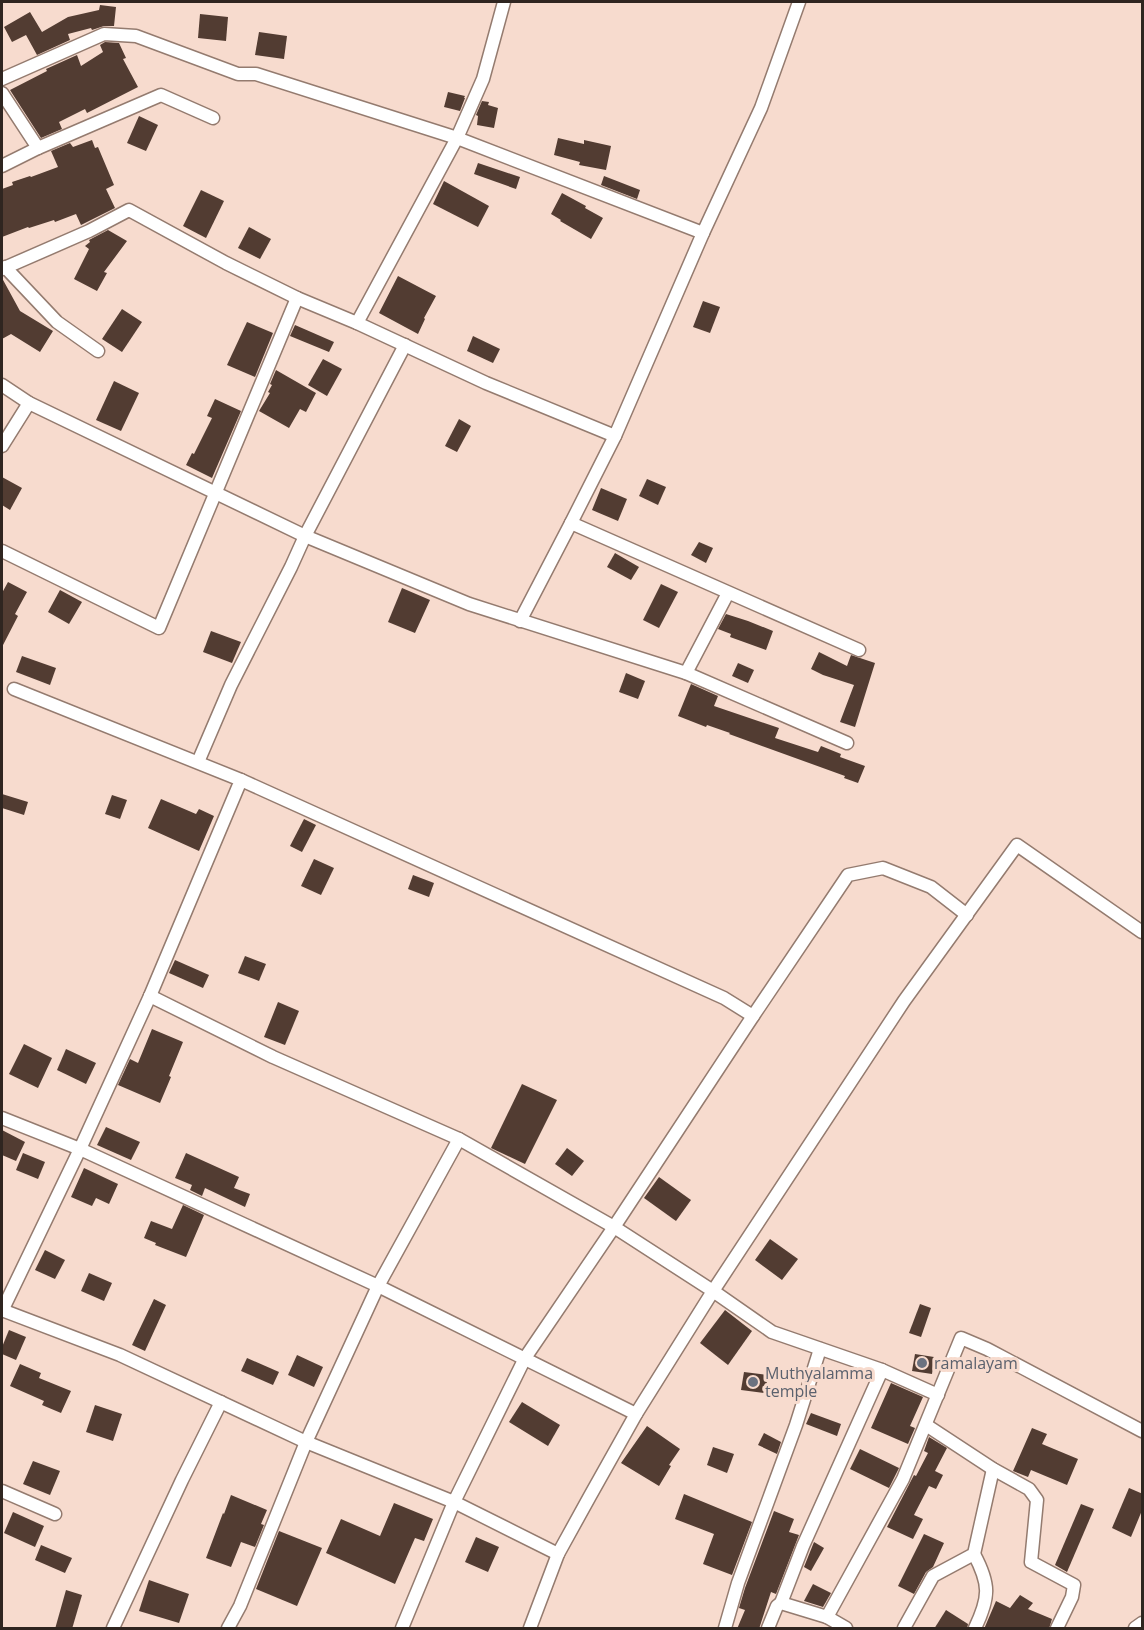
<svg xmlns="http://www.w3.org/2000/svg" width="1144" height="1630" font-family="'Open Sans',sans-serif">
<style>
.building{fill:#523c32}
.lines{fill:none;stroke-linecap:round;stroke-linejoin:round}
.minor-casing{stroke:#947b6f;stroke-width:15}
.minor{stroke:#fff;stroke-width:12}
.worship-dot{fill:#6b7280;stroke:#f7dbce;stroke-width:2}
.labels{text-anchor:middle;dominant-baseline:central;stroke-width:6;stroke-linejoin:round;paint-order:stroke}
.worship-label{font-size:16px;fill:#5b616d;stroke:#f7dbce;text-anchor:start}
</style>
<rect width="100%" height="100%" fill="#f7dbce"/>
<g class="building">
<path d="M 100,5 L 116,7 L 114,26 L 104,26 L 92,30 L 91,28 L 68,34 L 70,40 L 37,55 L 26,35 L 12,42 L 4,27 L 30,12 L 42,32 L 68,17 L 99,10 Z"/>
<path d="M 200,14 L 228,17 L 226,41 L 198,38 Z"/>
<path d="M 259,32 L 287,36 L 284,59 L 255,55 Z"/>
<path d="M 105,42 L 119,43 L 126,58 L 123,59 L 138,87 L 87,113 L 85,109 L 59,122 L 62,129 L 41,138 L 10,90 L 47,71 L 46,69 L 77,55 L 81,66 L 103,52 L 100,45 Z"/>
<path d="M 448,92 L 465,96 L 464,98 L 465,98 L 460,111 L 444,107 Z"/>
<path d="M 482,101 L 489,102 L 488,105 L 498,108 L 494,128 L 477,125 L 478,116 L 476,115 Z"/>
<path d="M 139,116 L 158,125 L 146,151 L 127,143 Z"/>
<path d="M 558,138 L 584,144 L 584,140 L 611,146 L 606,170 L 579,165 L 580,162 L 554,155 Z"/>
<path d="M 92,140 L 95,148 L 98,147 L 114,185 L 106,189 L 115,208 L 81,225 L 76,214 L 55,222 L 54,220 L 29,228 L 28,227 L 2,237 L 2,189 L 13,185 L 12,182 L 30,176 L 31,177 L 58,167 L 51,151 L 70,143 L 73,147 Z"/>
<path d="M 478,163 L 520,177 L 516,189 L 474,174 Z"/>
<path d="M 604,176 L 640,190 L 637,199 L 601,185 Z"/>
<path d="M 444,181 L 489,206 L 478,227 L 433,204 Z"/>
<path d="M 201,190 L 224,201 L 206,238 L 183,226 Z"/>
<path d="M 562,193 L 586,206 L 585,208 L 603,218 L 591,239 L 560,221 L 561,220 L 551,214 Z"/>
<path d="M 249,227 L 271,239 L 260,259 L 238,248 Z"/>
<path d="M 108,230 L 127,241 L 104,272 L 107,273 L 97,291 L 74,279 L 89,249 L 85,246 L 90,242 L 89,240 Z"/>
<path d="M 398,276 L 436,296 L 424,318 L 425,319 L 418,334 L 379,313 Z"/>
<path d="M 2,278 L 20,311 L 53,331 L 40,352 L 11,334 L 2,339 Z"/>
<path d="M 703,301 L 720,307 L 710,333 L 693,327 Z"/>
<path d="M 122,309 L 142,322 L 122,352 L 102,339 Z"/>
<path d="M 247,322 L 273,333 L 255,377 L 227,365 Z"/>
<path d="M 295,325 L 334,342 L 329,352 L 290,336 Z"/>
<path d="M 473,336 L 500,349 L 493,363 L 467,351 Z"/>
<path d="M 323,359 L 342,369 L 327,396 L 308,385 Z"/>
<path d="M 276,370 L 316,393 L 306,412 L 300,409 L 289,428 L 259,411 L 270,393 L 268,392 L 272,385 L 270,384 Z"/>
<path d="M 114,381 L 139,393 L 121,431 L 96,420 Z"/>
<path d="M 215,399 L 241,411 L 212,478 L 186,465 L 192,453 L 194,454 L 212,418 L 207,416 Z"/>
<path d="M 459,419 L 471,426 L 457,452 L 445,446 Z"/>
<path d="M 2,477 L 22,488 L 10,510 L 2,505 Z"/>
<path d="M 647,479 L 666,487 L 658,505 L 639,496 Z"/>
<path d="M 601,488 L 627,499 L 618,521 L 592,510 Z"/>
<path d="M 699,542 L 713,548 L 706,563 L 691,555 Z"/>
<path d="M 615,553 L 639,567 L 631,580 L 607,567 Z"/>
<path d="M 8,582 L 27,592 L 15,614 L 18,616 L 2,647 L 2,593 Z"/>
<path d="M 661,584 L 678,592 L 659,628 L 643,620 Z"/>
<path d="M 402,588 L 430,600 L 415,633 L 388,622 Z"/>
<path d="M 60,590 L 82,602 L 69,624 L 48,612 Z"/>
<path d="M 726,614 L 748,621 L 773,631 L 766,650 L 730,637 L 731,634 L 718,629 Z"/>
<path d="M 211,631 L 241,642 L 232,663 L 203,652 Z"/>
<path d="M 819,652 L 847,666 L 851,655 L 875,663 L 855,727 L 840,722 L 854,685 L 823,675 L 811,669 Z"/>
<path d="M 22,656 L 56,668 L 50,685 L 16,672 Z"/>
<path d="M 738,663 L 754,670 L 748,683 L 732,676 Z"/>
<path d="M 626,673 L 645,681 L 638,699 L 619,692 Z"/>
<path d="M 691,684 L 718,696 L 714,706 L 779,728 L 775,738 L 818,752 L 821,746 L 841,754 L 840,757 L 865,766 L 858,783 L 844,778 L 845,776 L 729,734 L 730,733 L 707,725 L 706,727 L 678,716 Z"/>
<path d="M 2,794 L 28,802 L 24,815 L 2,808 Z"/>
<path d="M 112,795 L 127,800 L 120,819 L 105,814 Z"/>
<path d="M 161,799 L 196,814 L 199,809 L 214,816 L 199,851 L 148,828 Z"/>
<path d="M 304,819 L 316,825 L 302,852 L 290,846 Z"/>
<path d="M 314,859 L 334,868 L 321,895 L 301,886 Z"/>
<path d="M 413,875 L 434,883 L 429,897 L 408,889 Z"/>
<path d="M 245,956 L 266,964 L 259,981 L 238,973 Z"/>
<path d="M 175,960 L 209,975 L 203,988 L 169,973 Z"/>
<path d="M 278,1002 L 299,1011 L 285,1045 L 264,1037 Z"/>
<path d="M 152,1029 L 183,1042 L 169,1076 L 171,1077 L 160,1103 L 118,1085 L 130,1059 L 138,1063 Z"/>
<path d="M 24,1044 L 52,1058 L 38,1088 L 9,1074 Z"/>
<path d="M 66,1049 L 96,1063 L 86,1084 L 57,1070 Z"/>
<path d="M 522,1084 L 557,1100 L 525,1164 L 491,1148 Z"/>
<path d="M 106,1127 L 140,1142 L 131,1160 L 97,1145 Z"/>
<path d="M 2,1130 L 25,1142 L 16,1161 L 2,1155 Z"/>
<path d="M 567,1148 L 584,1161 L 572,1176 L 555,1164 Z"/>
<path d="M 23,1153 L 45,1162 L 38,1179 L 16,1170 Z"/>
<path d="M 186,1153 L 239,1177 L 234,1188 L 250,1194 L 245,1207 L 205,1188 L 202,1196 L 190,1190 L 192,1185 L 175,1178 Z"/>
<path d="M 84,1168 L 118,1184 L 109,1204 L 96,1198 L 92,1206 L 71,1197 Z"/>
<path d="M 659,1177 L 691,1200 L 676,1221 L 644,1198 Z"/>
<path d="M 183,1205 L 204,1215 L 186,1257 L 155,1245 L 156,1243 L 144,1238 L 151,1221 L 172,1229 Z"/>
<path d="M 770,1239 L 798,1259 L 782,1280 L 755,1260 Z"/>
<path d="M 45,1250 L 65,1260 L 55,1279 L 35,1270 Z"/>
<path d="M 89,1273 L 112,1283 L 104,1301 L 81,1291 Z"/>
<path d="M 154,1299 L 166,1305 L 145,1351 L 132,1345 Z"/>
<path d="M 920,1304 L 931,1308 L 921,1337 L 909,1333 Z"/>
<path d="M 725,1310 L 752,1331 L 728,1365 L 700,1343 Z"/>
<path d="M 9,1330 L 26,1337 L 16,1360 L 2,1354 L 2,1347 Z"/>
<path d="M 915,1354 L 934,1357 L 932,1374 L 912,1371 Z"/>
<path d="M 297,1355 L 323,1367 L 314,1387 L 288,1375 Z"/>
<path d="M 247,1358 L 279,1372 L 273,1385 L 241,1371 Z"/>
<path d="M 20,1364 L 41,1373 L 39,1378 L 71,1391 L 61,1413 L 42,1405 L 44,1401 L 10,1386 Z"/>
<path d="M 744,1372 L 768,1375 L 765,1393 L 741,1390 Z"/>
<path d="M 891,1383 L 923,1397 L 910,1426 L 915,1428 L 908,1444 L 871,1428 Z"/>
<path d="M 522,1402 L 560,1425 L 548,1446 L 509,1422 Z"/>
<path d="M 95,1405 L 122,1414 L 113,1441 L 86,1432 Z"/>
<path d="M 811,1413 L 841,1424 L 837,1436 L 806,1424 Z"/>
<path d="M 647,1426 L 680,1449 L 669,1465 L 671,1466 L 659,1486 L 621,1463 Z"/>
<path d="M 1032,1428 L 1047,1434 L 1042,1444 L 1078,1459 L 1067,1485 L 1031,1470 L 1028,1477 L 1013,1471 Z"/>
<path d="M 764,1433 L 781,1442 L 777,1454 L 758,1445 Z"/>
<path d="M 929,1437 L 947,1448 L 935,1471 L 943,1475 L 936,1489 L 929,1486 L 914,1515 L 923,1519 L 913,1539 L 887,1527 L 914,1475 L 916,1476 L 928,1453 L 924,1451 Z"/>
<path d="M 713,1447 L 734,1454 L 727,1473 L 707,1465 Z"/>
<path d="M 860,1449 L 899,1468 L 889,1488 L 850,1469 Z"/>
<path d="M 33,1461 L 60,1471 L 50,1495 L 23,1484 Z"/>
<path d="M 1129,1488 L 1143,1494 L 1143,1508 L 1131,1537 L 1112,1528 Z"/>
<path d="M 684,1494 L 752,1522 L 732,1575 L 703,1564 L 714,1534 L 675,1519 Z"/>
<path d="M 231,1495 L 267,1510 L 261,1524 L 264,1525 L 255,1547 L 241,1542 L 231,1567 L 206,1558 L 223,1513 L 224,1514 Z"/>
<path d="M 394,1503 L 433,1519 L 424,1541 L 415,1538 L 395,1584 L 326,1553 L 341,1519 L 380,1536 Z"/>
<path d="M 1081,1504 L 1094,1509 L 1067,1572 L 1055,1565 Z"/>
<path d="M 774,1511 L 794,1519 L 789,1532 L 799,1535 L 776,1594 L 771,1592 L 759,1629 L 737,1629 L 745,1610 L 739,1608 L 745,1588 Z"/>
<path d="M 13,1512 L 44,1526 L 35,1547 L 4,1533 Z"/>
<path d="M 279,1531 L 322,1548 L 297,1606 L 256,1589 Z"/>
<path d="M 924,1534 L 944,1543 L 933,1567 L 926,1572 L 914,1594 L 898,1586 Z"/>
<path d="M 476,1537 L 499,1547 L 488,1572 L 465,1562 Z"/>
<path d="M 814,1542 L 824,1548 L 811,1571 L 804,1567 Z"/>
<path d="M 41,1545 L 72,1558 L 65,1573 L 35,1560 Z"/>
<path d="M 149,1580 L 189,1594 L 179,1623 L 139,1611 Z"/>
<path d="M 813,1584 L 831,1593 L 823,1607 L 804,1601 Z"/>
<path d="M 66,1590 L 82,1595 L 72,1629 L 55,1629 Z"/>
<path d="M 1020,1595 L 1033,1603 L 1028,1609 L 1052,1619 L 1049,1629 L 984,1629 L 996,1601 L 1010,1608 Z"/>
<path d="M 946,1610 L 968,1624 L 967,1629 L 934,1629 Z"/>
</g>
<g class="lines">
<defs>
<g id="minor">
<path d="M 2,79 L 104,34 L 136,36 L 238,74 L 256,74 L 457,138 L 703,233"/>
<path d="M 2,93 L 38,148"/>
<path d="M 2,166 L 38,148 L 161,95 L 213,118"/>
<path d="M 5,267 L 57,322 L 98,351"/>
<path d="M 2,269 L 89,231 L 129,210 L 226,263 L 297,298 L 357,323 L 486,383 L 615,436"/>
<path d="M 357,323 L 457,138 L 483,79 L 504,2"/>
<path d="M 2,385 L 29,403 L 305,536 L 469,604 L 686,673 L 847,743"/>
<path d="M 2,446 L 29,403"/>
<path d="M 571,523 L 859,650"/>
<path d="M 2,551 L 159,628 L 297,298"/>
<path d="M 520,621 L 571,523 L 615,436 L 703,233 L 761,108 L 799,2"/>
<path d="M 686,673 L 728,593"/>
<path d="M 198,762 L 231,685 L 291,567 L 305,536 L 405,345"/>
<path d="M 241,780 L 724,998 L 753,1016"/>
<path d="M 150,996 L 273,1057 L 459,1139 L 614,1227 L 753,1016 L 848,875 L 883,868 L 931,887 L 967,915"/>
<path d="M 2,1118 L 80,1149 L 378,1286 L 636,1414"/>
<path d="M 2,1310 L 120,1355 L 306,1442 L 454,1502 L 558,1554"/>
<path d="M 2,1311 L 80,1149 L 150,996 L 241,780 L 14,689"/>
<path d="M 938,1395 L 882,1370 L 772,1332 L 713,1291 L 904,1001 L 1017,845 L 1142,932"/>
<path d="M 926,1425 L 993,1469 L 1029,1489 L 1037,1500 L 1031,1562 L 1074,1585 L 1072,1597 L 1057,1628"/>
<path d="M 2,1491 L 55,1514"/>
<path d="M 974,1554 C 990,1584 990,1597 975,1628"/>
<path d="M 781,1603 L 803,1546 L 882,1370"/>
<path d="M 113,1628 L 182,1480 L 221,1402"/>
<path d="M 228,1628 L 240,1606 L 306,1442 L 378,1286 L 459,1139"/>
<path d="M 402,1628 L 454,1502 L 525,1358 L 614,1227 L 713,1291 L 636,1414 L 590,1496 L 558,1554 L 530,1628"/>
<path d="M 725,1628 L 738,1583 L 796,1425 L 820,1349"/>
<path d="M 768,1628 L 777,1606 L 781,1603 L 827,1617"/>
<path d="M 846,1628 L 827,1617 L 903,1479 L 961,1338 L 987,1349 L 1142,1431"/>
<path d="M 904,1628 L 933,1576 L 974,1554 L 993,1469"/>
<path d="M 1135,1628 L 1142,1623"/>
</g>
</defs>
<use href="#minor" class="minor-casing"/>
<use href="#minor" class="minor"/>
</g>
<g class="worship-dot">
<circle cx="922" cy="1363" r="6"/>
<circle cx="753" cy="1382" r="6"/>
</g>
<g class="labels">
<g class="worship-label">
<text x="934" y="1363">ramalayam</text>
<text x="765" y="1373">Muthyalamma<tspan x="765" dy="18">temple</tspan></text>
</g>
</g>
<rect width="1144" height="1630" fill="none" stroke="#2f2520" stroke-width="6"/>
</svg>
